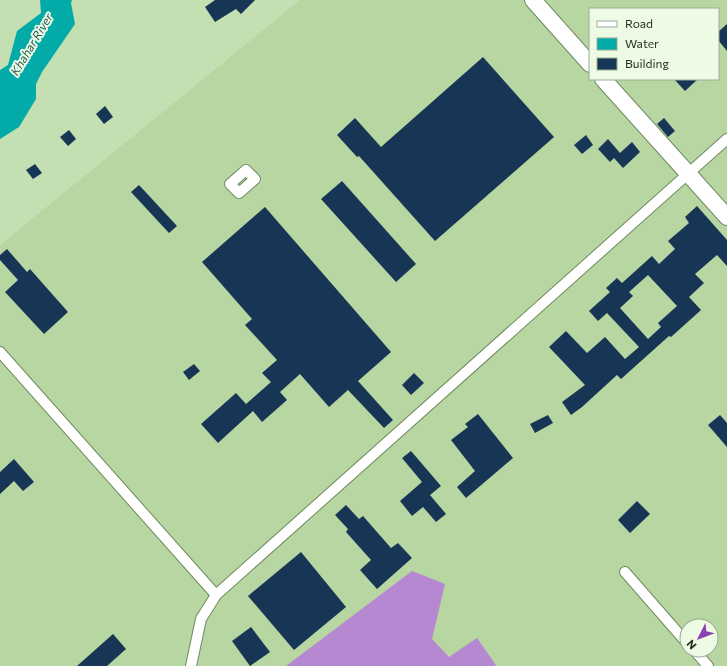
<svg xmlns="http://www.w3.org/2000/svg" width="727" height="666" font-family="Commissioner,sans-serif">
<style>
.built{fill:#b8d6a1;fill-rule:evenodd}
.forest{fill:#b588d1}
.water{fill:#02aba8}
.building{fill:#173555;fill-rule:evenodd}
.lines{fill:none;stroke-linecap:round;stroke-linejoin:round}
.minor-casing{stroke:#70895e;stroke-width:12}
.trunk-casing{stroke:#70895e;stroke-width:18}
.minor{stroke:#fff;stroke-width:10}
.trunk{stroke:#fff;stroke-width:16}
.labels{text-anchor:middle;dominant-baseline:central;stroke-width:4;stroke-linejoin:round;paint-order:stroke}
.water-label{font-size:12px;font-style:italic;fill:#255c5a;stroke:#edfbe4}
</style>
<rect width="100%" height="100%" fill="#c4dfb1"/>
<path class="built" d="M 300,0 L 727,0 L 727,666 L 0,666 L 0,245 ZM 590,9 L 718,9 L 718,79 L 590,79 ZM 687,626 L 711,626 L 711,650 L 687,650 Z"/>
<path class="forest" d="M 412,571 L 445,584 L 432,639 L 449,657 L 477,638 L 496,665 L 495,666 L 286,666 Z"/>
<path class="water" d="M 40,0 L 72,0 L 71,3 L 75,24 L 42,72 L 36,84 L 36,99 L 19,127 L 0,139 L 0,70 L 8,65 L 17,31 L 41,13 Z"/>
<g class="building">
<path d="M 215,0 L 255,0 L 241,14 L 236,9 L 215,22 L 205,7 Z"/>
<path d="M 727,24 L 727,51 L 718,40 L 718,32 Z"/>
<path d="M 483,57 L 554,137 L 435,241 L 359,156 L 357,157 L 337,135 L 355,118 L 381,147 Z"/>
<path d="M 674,79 L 698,79 L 685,91 Z"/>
<path d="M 105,106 L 113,117 L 104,124 L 96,114 Z"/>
<path d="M 664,118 L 675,131 L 668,137 L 657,124 Z"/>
<path d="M 69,130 L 76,139 L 68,146 L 60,137 Z"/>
<path d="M 586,135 L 593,145 L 582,154 L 574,145 Z"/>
<path d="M 608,139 L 620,153 L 632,142 L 640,152 L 623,168 L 614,158 L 610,162 L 598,149 Z"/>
<path d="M 35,164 L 42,173 L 33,179 L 26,170 Z"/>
<path d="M 342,181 L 416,264 L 396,282 L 321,199 Z"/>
<path d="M 139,185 L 177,226 L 169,233 L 131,192 Z"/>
<path d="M 697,206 L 727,240 L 727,266 L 717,255 L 695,274 L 704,283 L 689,297 L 701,310 L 671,337 L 669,336 L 621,379 L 617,375 L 582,407 L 571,415 L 562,402 L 585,385 L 549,347 L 566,331 L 587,353 L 605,337 L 625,359 L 639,347 L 607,313 L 598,321 L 589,311 L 610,292 L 606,288 L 617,278 L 622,283 L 652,256 L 659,264 L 675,249 L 668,241 L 689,223 L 685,217 ZM 648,275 L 677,306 L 658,323 L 661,327 L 648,339 L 620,308 L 633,296 L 629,292 Z"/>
<path d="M 265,207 L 391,352 L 358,381 L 393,420 L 384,428 L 348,390 L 329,407 L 300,374 L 280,392 L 287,400 L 262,422 L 253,411 L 218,443 L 201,424 L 236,393 L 246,404 L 271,382 L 262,373 L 277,360 L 245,325 L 252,319 L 202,262 Z"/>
<path d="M 7,249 L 27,272 L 30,269 L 68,312 L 44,334 L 5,292 L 18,280 L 0,260 L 0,255 Z"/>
<path d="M 194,364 L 200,371 L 189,380 L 183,372 Z"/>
<path d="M 414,373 L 424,383 L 411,395 L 402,385 Z"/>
<path d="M 478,414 L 513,458 L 466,498 L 457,487 L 475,471 L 451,440 L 468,427 L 465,424 Z"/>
<path d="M 548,415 L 553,423 L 535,433 L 530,424 Z"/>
<path d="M 720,415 L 727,423 L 727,447 L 708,425 Z"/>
<path d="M 411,451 L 441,486 L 430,495 L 446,514 L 436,522 L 423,507 L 412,516 L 400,501 L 422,482 L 402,458 Z"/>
<path d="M 14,459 L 34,482 L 23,491 L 14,481 L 0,494 L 0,472 Z"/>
<path d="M 637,501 L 650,514 L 630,533 L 618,520 Z"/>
<path d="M 346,505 L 359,519 L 363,516 L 391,548 L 398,543 L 412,558 L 377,589 L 360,570 L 371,560 L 346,532 L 348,529 L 335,515 Z"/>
<path d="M 301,552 L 346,607 L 294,650 L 248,596 Z"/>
<path d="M 251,627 L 270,652 L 250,666 L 232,641 Z"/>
<path d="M 113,634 L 126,649 L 107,666 L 77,666 Z"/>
</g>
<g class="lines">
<defs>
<g id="minor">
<path d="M 246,170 L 255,179 L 239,193 L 230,184 Z"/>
<path d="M 0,352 L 216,595"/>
<path d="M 625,572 L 687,643"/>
<path d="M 694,650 L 708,666"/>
<path d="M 191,666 L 201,619 L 216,595 L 727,139"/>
</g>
<g id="trunk">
<path d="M 533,0 L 590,64"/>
<path d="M 603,79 L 727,217"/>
</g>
</defs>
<use href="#minor" class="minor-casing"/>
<use href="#trunk" class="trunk-casing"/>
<use href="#minor" class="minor"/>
<use href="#trunk" class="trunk"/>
</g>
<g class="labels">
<g class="water-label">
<text transform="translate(31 44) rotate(-59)">Khahar River</text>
</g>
</g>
<rect x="589" y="8" width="130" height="72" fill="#edfbe4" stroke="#9daa95"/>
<rect x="597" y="21" width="20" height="6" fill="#ffffff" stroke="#9daa95"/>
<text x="625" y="28" font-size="12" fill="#26301e">Road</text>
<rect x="597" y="38" width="20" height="12" fill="#02aba8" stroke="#9daa95"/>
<text x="625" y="48" font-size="12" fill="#26301e">Water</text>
<rect x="597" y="58" width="20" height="12" fill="#173555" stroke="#9daa95"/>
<text x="625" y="68" font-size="12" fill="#26301e">Building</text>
<g transform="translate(699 638) rotate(228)"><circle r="19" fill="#edfbe4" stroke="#9daa95"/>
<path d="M0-3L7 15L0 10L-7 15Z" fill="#8d42b3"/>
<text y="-6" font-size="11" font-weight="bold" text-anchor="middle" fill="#26301e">N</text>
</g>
</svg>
